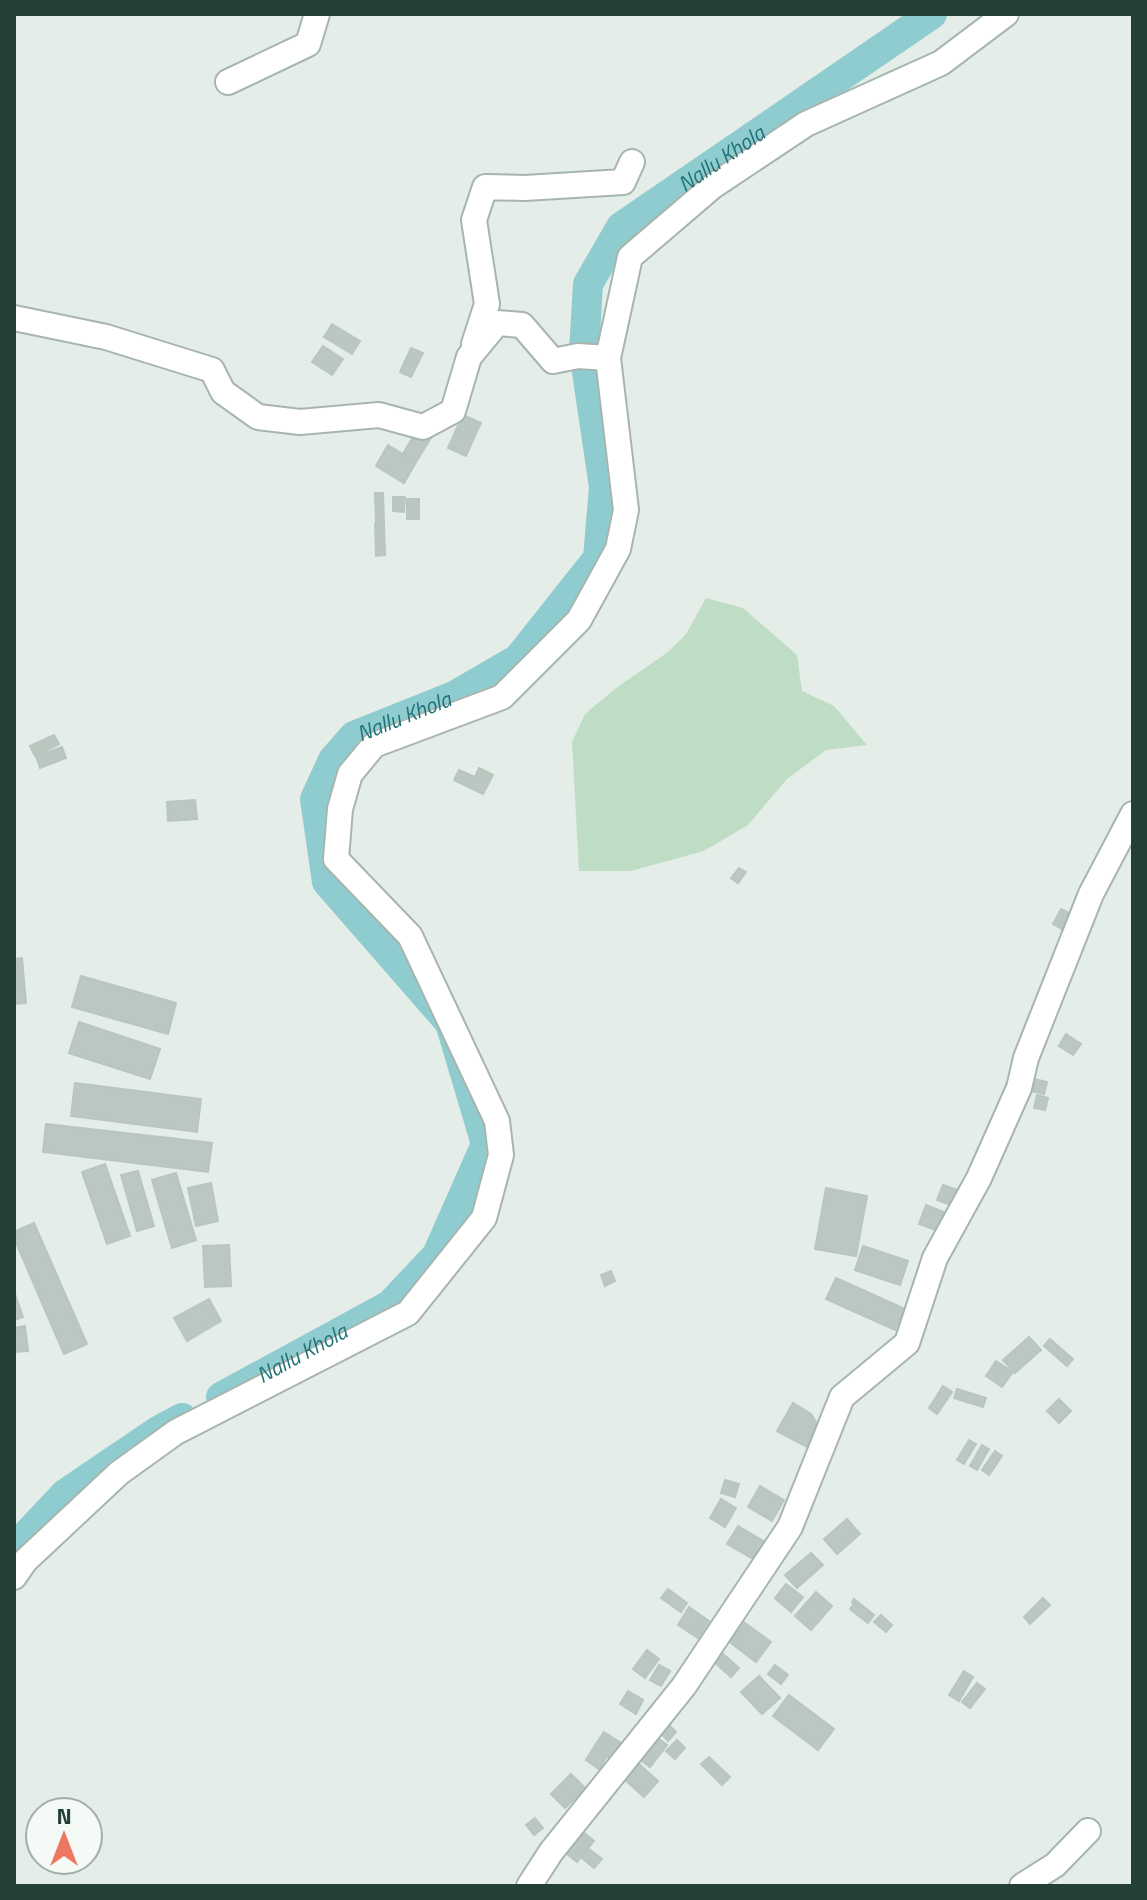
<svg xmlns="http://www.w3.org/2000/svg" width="1147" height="1900" font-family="'Titillium Web',sans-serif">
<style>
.green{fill:#bfddc4}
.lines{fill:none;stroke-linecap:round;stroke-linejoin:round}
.river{stroke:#8fccd0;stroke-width:30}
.building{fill:#bac8c1;stroke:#b7c7bf;stroke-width:2}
.minor-casing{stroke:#a7b5af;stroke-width:28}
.minor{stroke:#fff;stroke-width:24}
.labels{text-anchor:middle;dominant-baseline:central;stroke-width:8;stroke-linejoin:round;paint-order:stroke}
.water-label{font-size:22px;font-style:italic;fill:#207379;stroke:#f5faf7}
</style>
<rect width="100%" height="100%" fill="#e5ede9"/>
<path class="green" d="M 706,598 L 743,608 L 797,655 L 802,691 L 834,706 L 867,745 L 826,750 L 787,779 L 748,825 L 704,851 L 631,871 L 579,871 L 572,742 L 585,714 L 616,688 L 668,652 L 686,634 Z"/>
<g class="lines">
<g class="river">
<path id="s1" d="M 221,1397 L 390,1305 L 437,1255 L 486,1144 L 450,1023 L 327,882 L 315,799 L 333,760 L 354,736 L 454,696 L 518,659 L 598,558 L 604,487 L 584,352 L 588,284 L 621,227 L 932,14"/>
<path d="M 14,1548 L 65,1494 L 158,1431 L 182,1418"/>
</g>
</g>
<g class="building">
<path d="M 332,324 L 360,341 L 352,354 L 324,337 Z"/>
<path d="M 323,346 L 343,359 L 332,375 L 312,362 Z"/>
<path d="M 411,348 L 423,353 L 411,377 L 400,372 Z"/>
<path d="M 463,415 L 481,423 L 478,429 L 460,421 Z"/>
<path d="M 460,421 L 478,429 L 474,438 L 456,430 Z"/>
<path d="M 418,428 L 432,436 L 416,462 L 403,454 Z"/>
<path d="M 456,430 L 474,438 L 466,456 L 448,448 Z"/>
<path d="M 388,445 L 416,462 L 404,483 L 376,466 Z"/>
<path d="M 375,493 L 383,493 L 384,523 L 376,523 Z"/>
<path d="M 393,497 L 405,497 L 404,512 L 393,511 Z"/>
<rect x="407" y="499" width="12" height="11"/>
<rect x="407" y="510" width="12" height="9"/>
<path d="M 375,524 L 384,524 L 385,555 L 376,556 Z"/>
<path d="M 54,735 L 59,744 L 35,756 L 30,746 Z"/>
<path d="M 62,747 L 66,758 L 40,768 L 36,756 Z"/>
<path d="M 479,768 L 493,775 L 483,794 L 454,780 L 459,770 L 475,777 Z"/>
<path d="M 195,800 L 197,819 L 168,821 L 167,802 Z"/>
<path d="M 739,868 L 746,872 L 738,883 L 731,878 Z"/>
<path d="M 1061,909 L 1069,913 L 1062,929 L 1053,924 Z"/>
<path d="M 22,958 L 26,1003 L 14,1004 L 14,959 Z"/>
<path d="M 81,976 L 176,1003 L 168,1034 L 72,1007 Z"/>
<path d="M 79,1022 L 160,1049 L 150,1079 L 69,1053 Z"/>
<path d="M 1066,1034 L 1081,1044 L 1073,1055 L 1059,1046 Z"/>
<path d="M 1034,1079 L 1047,1082 L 1044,1094 L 1031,1091 Z"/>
<path d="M 75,1083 L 201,1099 L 197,1132 L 71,1116 Z"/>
<path d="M 1037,1095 L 1048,1098 L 1045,1110 L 1034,1108 Z"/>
<path d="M 46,1124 L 212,1143 L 208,1172 L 43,1152 Z"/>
<path d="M 105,1164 L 130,1236 L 107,1244 L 82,1172 Z"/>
<path d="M 138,1171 L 154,1226 L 137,1231 L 121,1175 Z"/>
<path d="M 176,1173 L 196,1240 L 172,1248 L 152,1180 Z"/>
<path d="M 211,1183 L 218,1221 L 196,1226 L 188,1188 Z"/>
<path d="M 943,1185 L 964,1192 L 958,1208 L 937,1200 Z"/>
<path d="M 826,1188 L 867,1196 L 856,1256 L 815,1249 Z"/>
<path d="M 926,1205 L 951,1215 L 944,1233 L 919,1224 Z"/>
<path d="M 34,1223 L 87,1344 L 64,1354 L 14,1238 L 14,1232 Z"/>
<path d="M 229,1245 L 231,1286 L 205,1287 L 203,1246 Z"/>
<path d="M 863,1246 L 908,1261 L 900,1285 L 855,1270 Z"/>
<path d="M 611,1271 L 615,1281 L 605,1286 L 601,1275 Z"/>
<path d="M 836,1278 L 905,1309 L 895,1330 L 826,1299 Z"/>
<path d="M 14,1291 L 23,1317 L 14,1320 Z"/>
<path d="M 209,1299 L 221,1321 L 187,1341 L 174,1318 Z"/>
<path d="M 25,1326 L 28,1351 L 14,1352 L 14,1328 Z"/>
<path d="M 1029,1337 L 1041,1350 L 1015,1373 L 1003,1360 Z"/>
<path d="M 1050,1339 L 1073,1359 L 1067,1366 L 1044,1346 Z"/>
<path d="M 996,1361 L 1013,1372 L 1002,1387 L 986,1376 Z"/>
<path d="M 943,1386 L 952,1392 L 937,1414 L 929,1408 Z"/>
<path d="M 957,1389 L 986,1398 L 983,1407 L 954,1398 Z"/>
<path d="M 1059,1399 L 1071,1411 L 1059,1423 L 1047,1411 Z"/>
<path d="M 793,1403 L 811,1414 L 819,1427 L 807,1447 L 777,1431 Z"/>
<path d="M 969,1440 L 976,1444 L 964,1464 L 957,1460 Z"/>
<path d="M 982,1445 L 989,1449 L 977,1470 L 970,1466 Z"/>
<path d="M 995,1451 L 1002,1456 L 989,1475 L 982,1470 Z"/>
<path d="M 725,1480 L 739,1484 L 735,1497 L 721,1493 Z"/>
<path d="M 760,1486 L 784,1500 L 772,1521 L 748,1507 Z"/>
<path d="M 721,1499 L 736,1508 L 725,1527 L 710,1518 Z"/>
<path d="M 847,1519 L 860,1534 L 837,1554 L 824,1539 Z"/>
<path d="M 738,1526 L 770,1545 L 760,1563 L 727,1544 Z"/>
<path d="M 811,1553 L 823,1565 L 797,1588 L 785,1575 Z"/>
<path d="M 786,1584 L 803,1597 L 791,1612 L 775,1598 Z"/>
<path d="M 668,1589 L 687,1603 L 681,1612 L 661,1598 Z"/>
<path d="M 816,1592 L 832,1606 L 811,1630 L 795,1616 Z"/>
<path d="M 1043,1598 L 1050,1605 L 1030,1624 L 1024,1617 Z"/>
<path d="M 854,1599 L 874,1615 L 868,1623 L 850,1609 L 854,1604 L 852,1602 Z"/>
<path d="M 689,1607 L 709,1621 L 698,1638 L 678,1625 Z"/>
<path d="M 881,1615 L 892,1625 L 886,1632 L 874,1622 Z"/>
<path d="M 741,1620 L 771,1642 L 756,1662 L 726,1639 Z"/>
<path d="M 647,1650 L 659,1659 L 645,1678 L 633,1669 Z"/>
<path d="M 721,1652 L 739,1668 L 731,1677 L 713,1661 Z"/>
<path d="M 659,1665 L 670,1671 L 661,1686 L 650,1680 Z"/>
<path d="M 775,1665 L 788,1675 L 781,1684 L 768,1674 Z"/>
<path d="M 964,1671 L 973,1677 L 959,1701 L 949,1695 Z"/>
<path d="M 759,1676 L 780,1698 L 762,1714 L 741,1692 Z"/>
<path d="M 977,1683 L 985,1689 L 970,1708 L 962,1702 Z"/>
<path d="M 628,1691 L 643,1700 L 636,1714 L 620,1704 Z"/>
<path d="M 789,1695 L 834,1729 L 818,1750 L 773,1716 Z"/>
<path d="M 666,1722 L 676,1732 L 668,1741 L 658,1730 Z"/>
<path d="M 604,1732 L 621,1743 L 611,1759 L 594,1747 Z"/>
<path d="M 654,1735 L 667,1745 L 650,1767 L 637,1757 Z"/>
<path d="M 677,1740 L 685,1748 L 675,1759 L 666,1751 Z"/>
<path d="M 594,1747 L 607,1756 L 599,1769 L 586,1760 Z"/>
<path d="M 709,1757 L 730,1777 L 722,1785 L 701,1764 Z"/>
<path d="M 639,1764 L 658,1781 L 644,1797 L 625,1780 Z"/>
<path d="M 571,1774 L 585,1788 L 565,1808 L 551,1794 Z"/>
<path d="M 535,1818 L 543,1828 L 534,1835 L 526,1825 Z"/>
<path d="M 582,1831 L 594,1841 L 577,1862 L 566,1853 Z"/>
<path d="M 589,1849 L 602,1859 L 594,1868 L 582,1858 Z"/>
</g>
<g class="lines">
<defs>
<g id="minor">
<path d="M 228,82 L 308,44 L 317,14"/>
<path d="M 14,318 L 106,337 L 212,370 L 223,392 L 258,417 L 300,422 L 379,415 L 423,427 L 453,411 L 469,357 L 497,323 L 522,325 L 553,361 L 578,356 L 608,358"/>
<path d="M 474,344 L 487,304 L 474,220 L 485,187 L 525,188 L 623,182 L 632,162"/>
<path d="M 14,1577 L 25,1561 L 119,1473 L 176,1432 L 408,1313 L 484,1218 L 501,1155 L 497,1121 L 410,936 L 336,859 L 340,809 L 350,774 L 374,745 L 502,697 L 579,620 L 618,549 L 626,510 L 608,358 L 630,257 L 713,186 L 806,124 L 941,63 L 1006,14"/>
<path d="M 529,1886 L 551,1852 L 684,1686 L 790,1527 L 842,1397 L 907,1343 L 935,1258 L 979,1178 L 1019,1088 L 1026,1058 L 1091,894 L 1133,814"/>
<path d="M 1022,1886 L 1055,1865 L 1088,1831"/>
</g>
</defs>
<use href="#minor" class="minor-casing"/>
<use href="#minor" class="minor"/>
</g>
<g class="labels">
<g class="water-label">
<text stroke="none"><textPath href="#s1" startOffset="1628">Nallu Khola</textPath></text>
<text stroke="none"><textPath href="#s1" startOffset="908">Nallu Khola</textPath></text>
<text stroke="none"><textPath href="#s1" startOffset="92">Nallu Khola</textPath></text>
</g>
</g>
<rect width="1147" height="1900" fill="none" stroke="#243f35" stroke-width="32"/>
<g transform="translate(64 1836)"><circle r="38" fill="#f5faf7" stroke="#a1afa9" stroke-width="2"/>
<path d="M0-6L14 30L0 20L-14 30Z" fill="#ed7763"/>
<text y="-12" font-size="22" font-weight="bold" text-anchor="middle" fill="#243f35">N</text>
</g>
</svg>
